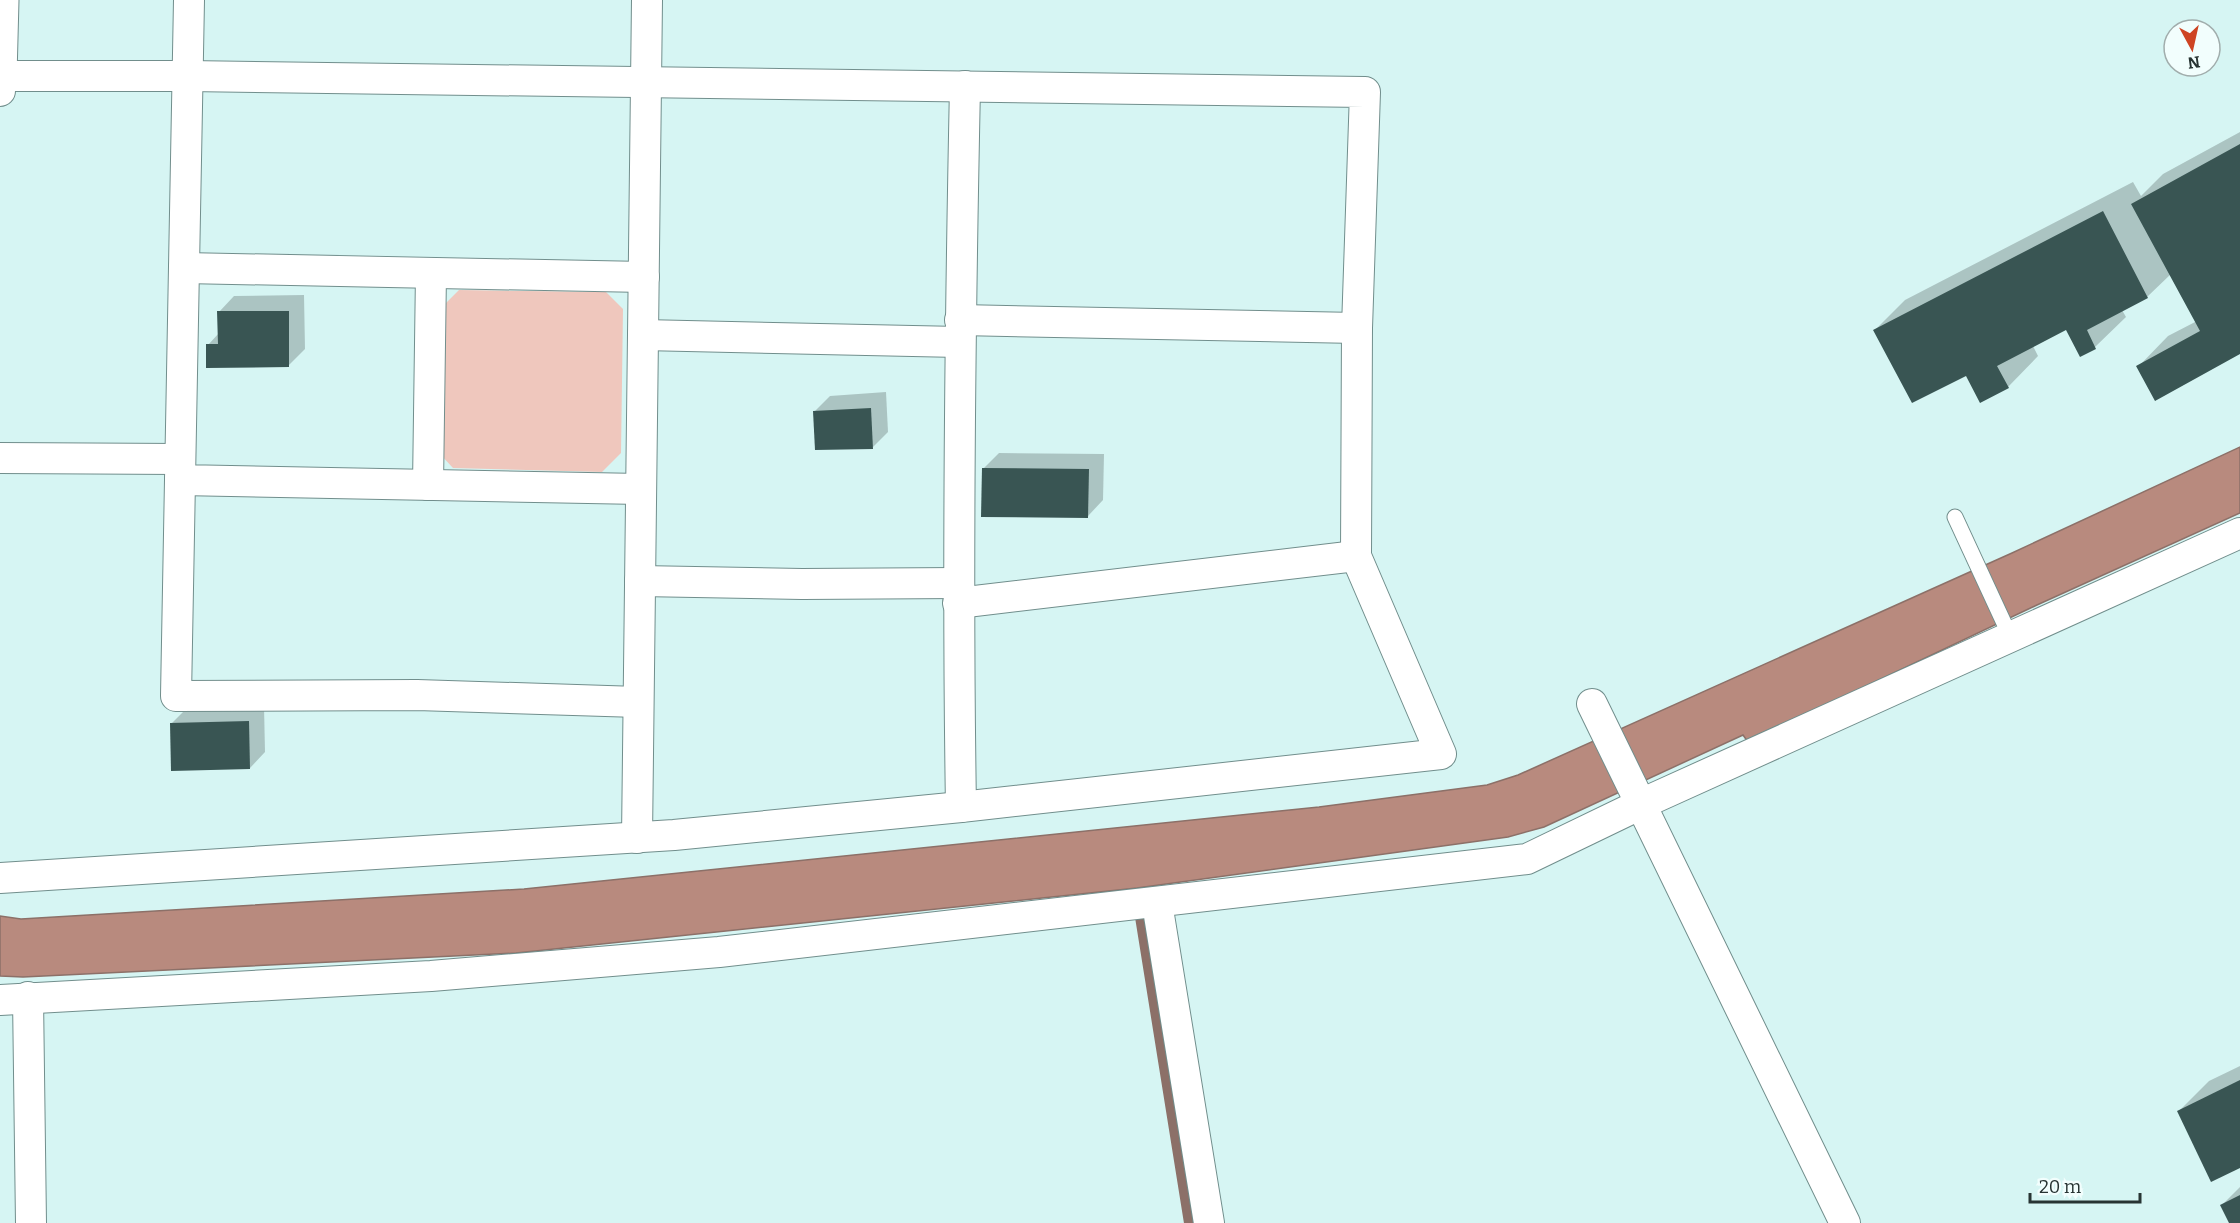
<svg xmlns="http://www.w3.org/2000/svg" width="2240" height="1223" font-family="Bitter,serif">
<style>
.green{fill:#efc7bd}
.water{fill:#b88a7e;stroke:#8c7068;stroke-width:1.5}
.shadow{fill:#0003}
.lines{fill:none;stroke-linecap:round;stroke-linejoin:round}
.stream{stroke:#8c7068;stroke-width:10}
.building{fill:#395553}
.lane-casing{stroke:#718e8c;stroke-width:17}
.street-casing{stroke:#718e8c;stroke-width:32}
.secondary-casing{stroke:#718e8c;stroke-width:35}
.lane{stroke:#fff;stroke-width:15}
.street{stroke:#fff;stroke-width:30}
.secondary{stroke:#fff;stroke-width:33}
</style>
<rect width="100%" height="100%" fill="#d6f5f3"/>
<path class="green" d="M 459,290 L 606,292 L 623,309 L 621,453 L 602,472 L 453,468 L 440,454 L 442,307 Z"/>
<path class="water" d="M 2240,447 L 2240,513 L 2037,605 L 1748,742 L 1743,735 L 1544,827 L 1508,837 L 1137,888 L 516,953 L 23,977 L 0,976 L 0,916 L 21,919 L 524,889 L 1319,807 L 1487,785 L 1518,775 L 2012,553 Z"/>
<g class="shadow">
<path d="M 2240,132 L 2240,353 L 2138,367 L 2168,336 L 2197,321 L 2171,274 L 2147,297 L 2122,310 L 2126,317 L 2095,347 L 2080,355 L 2067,328 L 2033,346 L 2038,356 L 2008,387 L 1981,401 L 1966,374 L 1875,330 L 1905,300 L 2133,182 L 2141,196 L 2163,174 Z"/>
<path d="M 304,295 L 305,349 L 289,365 L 208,345 L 219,333 L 219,312 L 234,296 Z"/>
<path d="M 886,392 L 888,432 L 873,447 L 814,412 L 830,396 Z"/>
<path d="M 999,453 L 1104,454 L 1103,500 L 1088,516 L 983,469 Z"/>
<path d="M 264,706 L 265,752 L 250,768 L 172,723 L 188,707 Z"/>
<path d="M 2240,1066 L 2240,1166 L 2179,1111 L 2209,1081 Z"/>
<path d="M 2240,1187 L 2240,1223 L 2231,1223 L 2222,1205 Z"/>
</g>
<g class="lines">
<path class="stream" d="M 1140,917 L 1189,1223"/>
</g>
<g class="building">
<path d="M 2240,144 L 2240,354 L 2155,401 L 2136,366 L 2200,331 L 2131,204 Z"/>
<path d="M 2103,211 L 2148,298 L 2087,330 L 2096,349 L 2080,357 L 2066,330 L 1997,366 L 2009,388 L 1980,403 L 1966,376 L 1912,403 L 1873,330 Z"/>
<path d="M 217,311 L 289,311 L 289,367 L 206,368 L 206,344 L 218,344 Z"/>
<path d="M 871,408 L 873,449 L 815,450 L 813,411 Z"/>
<path d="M 982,468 L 1089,469 L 1088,518 L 981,517 Z"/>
<path d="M 249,721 L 250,769 L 171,771 L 170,723 Z"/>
<path d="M 2240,1080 L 2240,1168 L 2211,1182 L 2177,1111 Z"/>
<path d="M 2240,1195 L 2240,1223 L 2229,1223 L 2220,1205 Z"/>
</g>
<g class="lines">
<defs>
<path id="lane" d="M 1955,517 L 2010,636"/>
<g id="street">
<path d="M 189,0 L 180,480 L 641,489"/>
<path d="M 0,91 L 0,76 L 188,76 L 1365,92 L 1357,328 L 1356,556 L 1441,754 L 961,807 L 674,835 L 0,878"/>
<path d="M 184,268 L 644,277"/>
<path d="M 960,320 L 1357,328"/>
<path d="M 643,335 L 959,342"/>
<path d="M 0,458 L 180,459"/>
<path d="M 180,480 L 176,696 L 417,695 L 638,702"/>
<path d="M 428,485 L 431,273"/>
<path d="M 640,581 L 802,584 L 958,583"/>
<path d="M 958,603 L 1356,556"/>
<path d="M 1592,704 L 1845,1223"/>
<path d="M 961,807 C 957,567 960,327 965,86"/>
<path d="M 637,838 L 647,0"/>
<path d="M 1157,903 L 1209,1223"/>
<path d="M 28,997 L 31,1223"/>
<path d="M 0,1000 L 431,976 L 719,952 L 1527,859 L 1641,804 L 2240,533"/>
</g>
<path id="secondary" d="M 0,76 L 2,0"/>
</defs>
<use href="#lane" class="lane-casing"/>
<use href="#street" class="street-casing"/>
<use href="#secondary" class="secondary-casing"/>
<use href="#lane" class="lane"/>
<use href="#street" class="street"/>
<use href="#secondary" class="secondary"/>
</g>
<g transform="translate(2192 48) rotate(172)"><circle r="28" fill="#f2fefd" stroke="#a1adac" stroke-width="1.5"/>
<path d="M0-4.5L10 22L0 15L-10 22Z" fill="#ce4423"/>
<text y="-9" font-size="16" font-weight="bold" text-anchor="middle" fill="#273433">N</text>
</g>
<path d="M2030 1193v9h110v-9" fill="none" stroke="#273433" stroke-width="3"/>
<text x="2039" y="1193" font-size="18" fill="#273433" stroke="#f2fefd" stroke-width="4.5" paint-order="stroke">20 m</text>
</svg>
